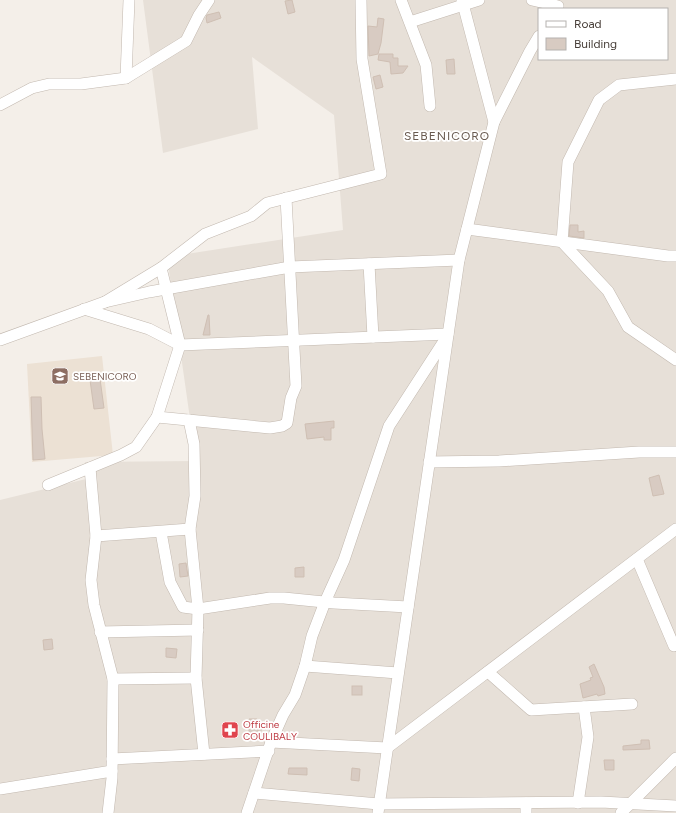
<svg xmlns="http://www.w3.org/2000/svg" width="676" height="813" font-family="Figtree,sans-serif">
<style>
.residential{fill:#e7e0d8;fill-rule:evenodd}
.education{fill:#ece1d4}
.building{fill:#d8cbc2;stroke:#cfbfb3}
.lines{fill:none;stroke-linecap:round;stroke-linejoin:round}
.minor-casing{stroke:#c2b8af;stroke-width:12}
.minor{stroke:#fff;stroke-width:11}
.labels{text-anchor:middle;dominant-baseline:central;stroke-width:3.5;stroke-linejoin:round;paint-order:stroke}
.education-label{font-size:10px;fill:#785e54;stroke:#fff;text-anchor:start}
.health-label{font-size:10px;fill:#be3a42;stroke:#fff;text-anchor:start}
.quarter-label{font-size:12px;letter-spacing:1px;fill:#695a50;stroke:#fff}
</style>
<rect width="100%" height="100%" fill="#f4efe9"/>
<path class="residential" d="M 143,0 L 676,0 L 676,813 L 0,813 L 0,500 L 86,479 L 85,462 L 196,461 L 167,257 L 343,230 L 334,115 L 252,57 L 258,129 L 163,153 ZM 539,9 L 667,9 L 667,59 L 539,59 Z"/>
<path class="education" d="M 102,356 L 113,455 L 32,462 L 27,364 Z"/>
<g class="building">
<path d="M 292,0 L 295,12 L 288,14 L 285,1 Z"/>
<path d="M 219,12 L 221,18 L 207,23 L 206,18 L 207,15 Z"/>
<path d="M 378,18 L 384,19 L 381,43 L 378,54 L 369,56 L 368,26 L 377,27 Z"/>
<path d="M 379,54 L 393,54 L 393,58 L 398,58 L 398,66 L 408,66 L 403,73 L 391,74 L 390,62 L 378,60 Z"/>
<path d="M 454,59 L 455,74 L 447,74 L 446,60 Z"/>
<path d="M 380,75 L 383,87 L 376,89 L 373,77 Z"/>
<path d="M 570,225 L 578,225 L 578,232 L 584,231 L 584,238 L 569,236 Z"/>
<path d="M 208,315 L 209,315 L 210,335 L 203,335 Z"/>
<path d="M 100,379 L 104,408 L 94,409 L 90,380 Z"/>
<path d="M 31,397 L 41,397 L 42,429 L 45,459 L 33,460 Z"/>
<path d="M 334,421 L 334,428 L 331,428 L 331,440 L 324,440 L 324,437 L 307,439 L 305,424 Z"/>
<path d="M 659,475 L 664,494 L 653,496 L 649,478 Z"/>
<path d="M 186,563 L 188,576 L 180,577 L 179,564 Z"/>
<path d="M 304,567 L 304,577 L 295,577 L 295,568 Z"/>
<path d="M 52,639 L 53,649 L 44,650 L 43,640 Z"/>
<path d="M 166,648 L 177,649 L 176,658 L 166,657 Z"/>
<path d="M 594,664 L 604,687 L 605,694 L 598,696 L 597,694 L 583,698 L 580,684 L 591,680 L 590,678 L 593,677 L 589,667 Z"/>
<rect x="352" y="686" width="10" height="9"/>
<path d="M 249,719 L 257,719 L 257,723 L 262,723 L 262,730 L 258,730 L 258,733 L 249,733 Z"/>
<path d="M 641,740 L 649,740 L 650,749 L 623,750 L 623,746 L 641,744 Z"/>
<path d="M 604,760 L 614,760 L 614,770 L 605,770 Z"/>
<path d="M 289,768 L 307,768 L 307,775 L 288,774 Z"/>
<path d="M 352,768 L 360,769 L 359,781 L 351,780 Z"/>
</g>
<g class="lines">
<defs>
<g id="minor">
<path d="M 401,0 L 426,65 L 430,106"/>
<path d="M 462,0 L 494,122"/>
<path d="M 532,0 L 558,6"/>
<path d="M 410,22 L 479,0"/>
<path d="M 126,78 L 129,0"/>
<path d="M 676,79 L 619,85 L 599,100 L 568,162 L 562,242 L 608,291 L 628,327 L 676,360"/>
<path d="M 0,105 L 32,88 L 49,84 L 81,84 L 126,78 L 186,41 L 199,15 L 209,0"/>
<path d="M 467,229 L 668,256 L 676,256"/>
<path d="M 369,264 L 373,337"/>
<path d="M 105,302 L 161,268 L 205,234 L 251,216 L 267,203 L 381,174 L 362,59 L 361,0"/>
<path d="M 84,309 L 149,329 L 180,345 L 448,334"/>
<path d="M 0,340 L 105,302 L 149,292 L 290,267 L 459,260"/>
<path d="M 157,417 L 270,428 L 282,426 L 287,423 L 291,398 L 296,386 L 286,198"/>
<path d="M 189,420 L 194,444 L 195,496 L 190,529 L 198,609 L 196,678 L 204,754"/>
<path d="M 429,462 L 499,461 L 639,452 L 676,452"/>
<path d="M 90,468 L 96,536 L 91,580 L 94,605 L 113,679 L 112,778 L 108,813"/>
<path d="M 48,485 L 121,455 L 136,447 L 157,417 L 180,345 L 161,268"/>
<path d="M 161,532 L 170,582 L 183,607 L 198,609 L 270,598 L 284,598 L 334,603 L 408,607"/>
<path d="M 96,536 L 190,529"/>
<path d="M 637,559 L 674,646"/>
<path d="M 100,632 L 198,630"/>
<path d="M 305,666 L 398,673"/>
<path d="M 488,672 L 531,710 L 632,704"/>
<path d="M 113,679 L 196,678"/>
<path d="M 271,742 L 387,748 L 676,529"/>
<path d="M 112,759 L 269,751"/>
<path d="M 0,789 L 112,771"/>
<path d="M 254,793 L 379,804 L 601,802 L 676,806"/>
<path d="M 578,803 L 588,737 L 584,707"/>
<path d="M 247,813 L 271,742 L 283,715 L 295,695 L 305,666 L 312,636 L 325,602 L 344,560 L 389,426 L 446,338"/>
<path d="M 378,813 L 459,260 L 494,122 L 530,51 L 539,36"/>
<path d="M 526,813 L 526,803"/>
<path d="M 621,813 L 676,758"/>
</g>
</defs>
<use href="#minor" class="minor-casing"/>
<use href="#minor" class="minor"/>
</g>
<defs>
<symbol id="school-square" viewBox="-11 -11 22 22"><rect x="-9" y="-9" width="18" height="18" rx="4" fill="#8d6e63" stroke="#fff"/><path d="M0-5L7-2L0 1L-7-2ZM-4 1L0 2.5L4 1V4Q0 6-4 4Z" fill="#fff"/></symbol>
<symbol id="pharmacy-square" viewBox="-11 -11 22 22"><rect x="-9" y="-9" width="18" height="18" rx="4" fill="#e0444e" stroke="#fff"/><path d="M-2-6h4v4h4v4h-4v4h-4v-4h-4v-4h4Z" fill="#fff"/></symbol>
</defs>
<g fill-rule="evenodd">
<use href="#school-square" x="50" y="366" width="20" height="20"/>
<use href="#pharmacy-square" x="220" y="720" width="20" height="20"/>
</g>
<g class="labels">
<g class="education-label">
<text x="73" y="376">SEBENICORO</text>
</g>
<g class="health-label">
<text x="243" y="724">Officine<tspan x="243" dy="12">COULIBALY</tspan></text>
</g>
<g class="quarter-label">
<text x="447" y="136">SEBENICORO</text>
</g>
</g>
<rect x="538" y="8" width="130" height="52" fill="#ffffff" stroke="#b5b2af"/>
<rect x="546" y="21" width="20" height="6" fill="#ffffff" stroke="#b5b2af"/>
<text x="574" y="28" font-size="12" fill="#473e38">Road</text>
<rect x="546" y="38" width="20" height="12" fill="#d8cbc2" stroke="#b5b2af"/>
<text x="574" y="48" font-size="12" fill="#473e38">Building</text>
</svg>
